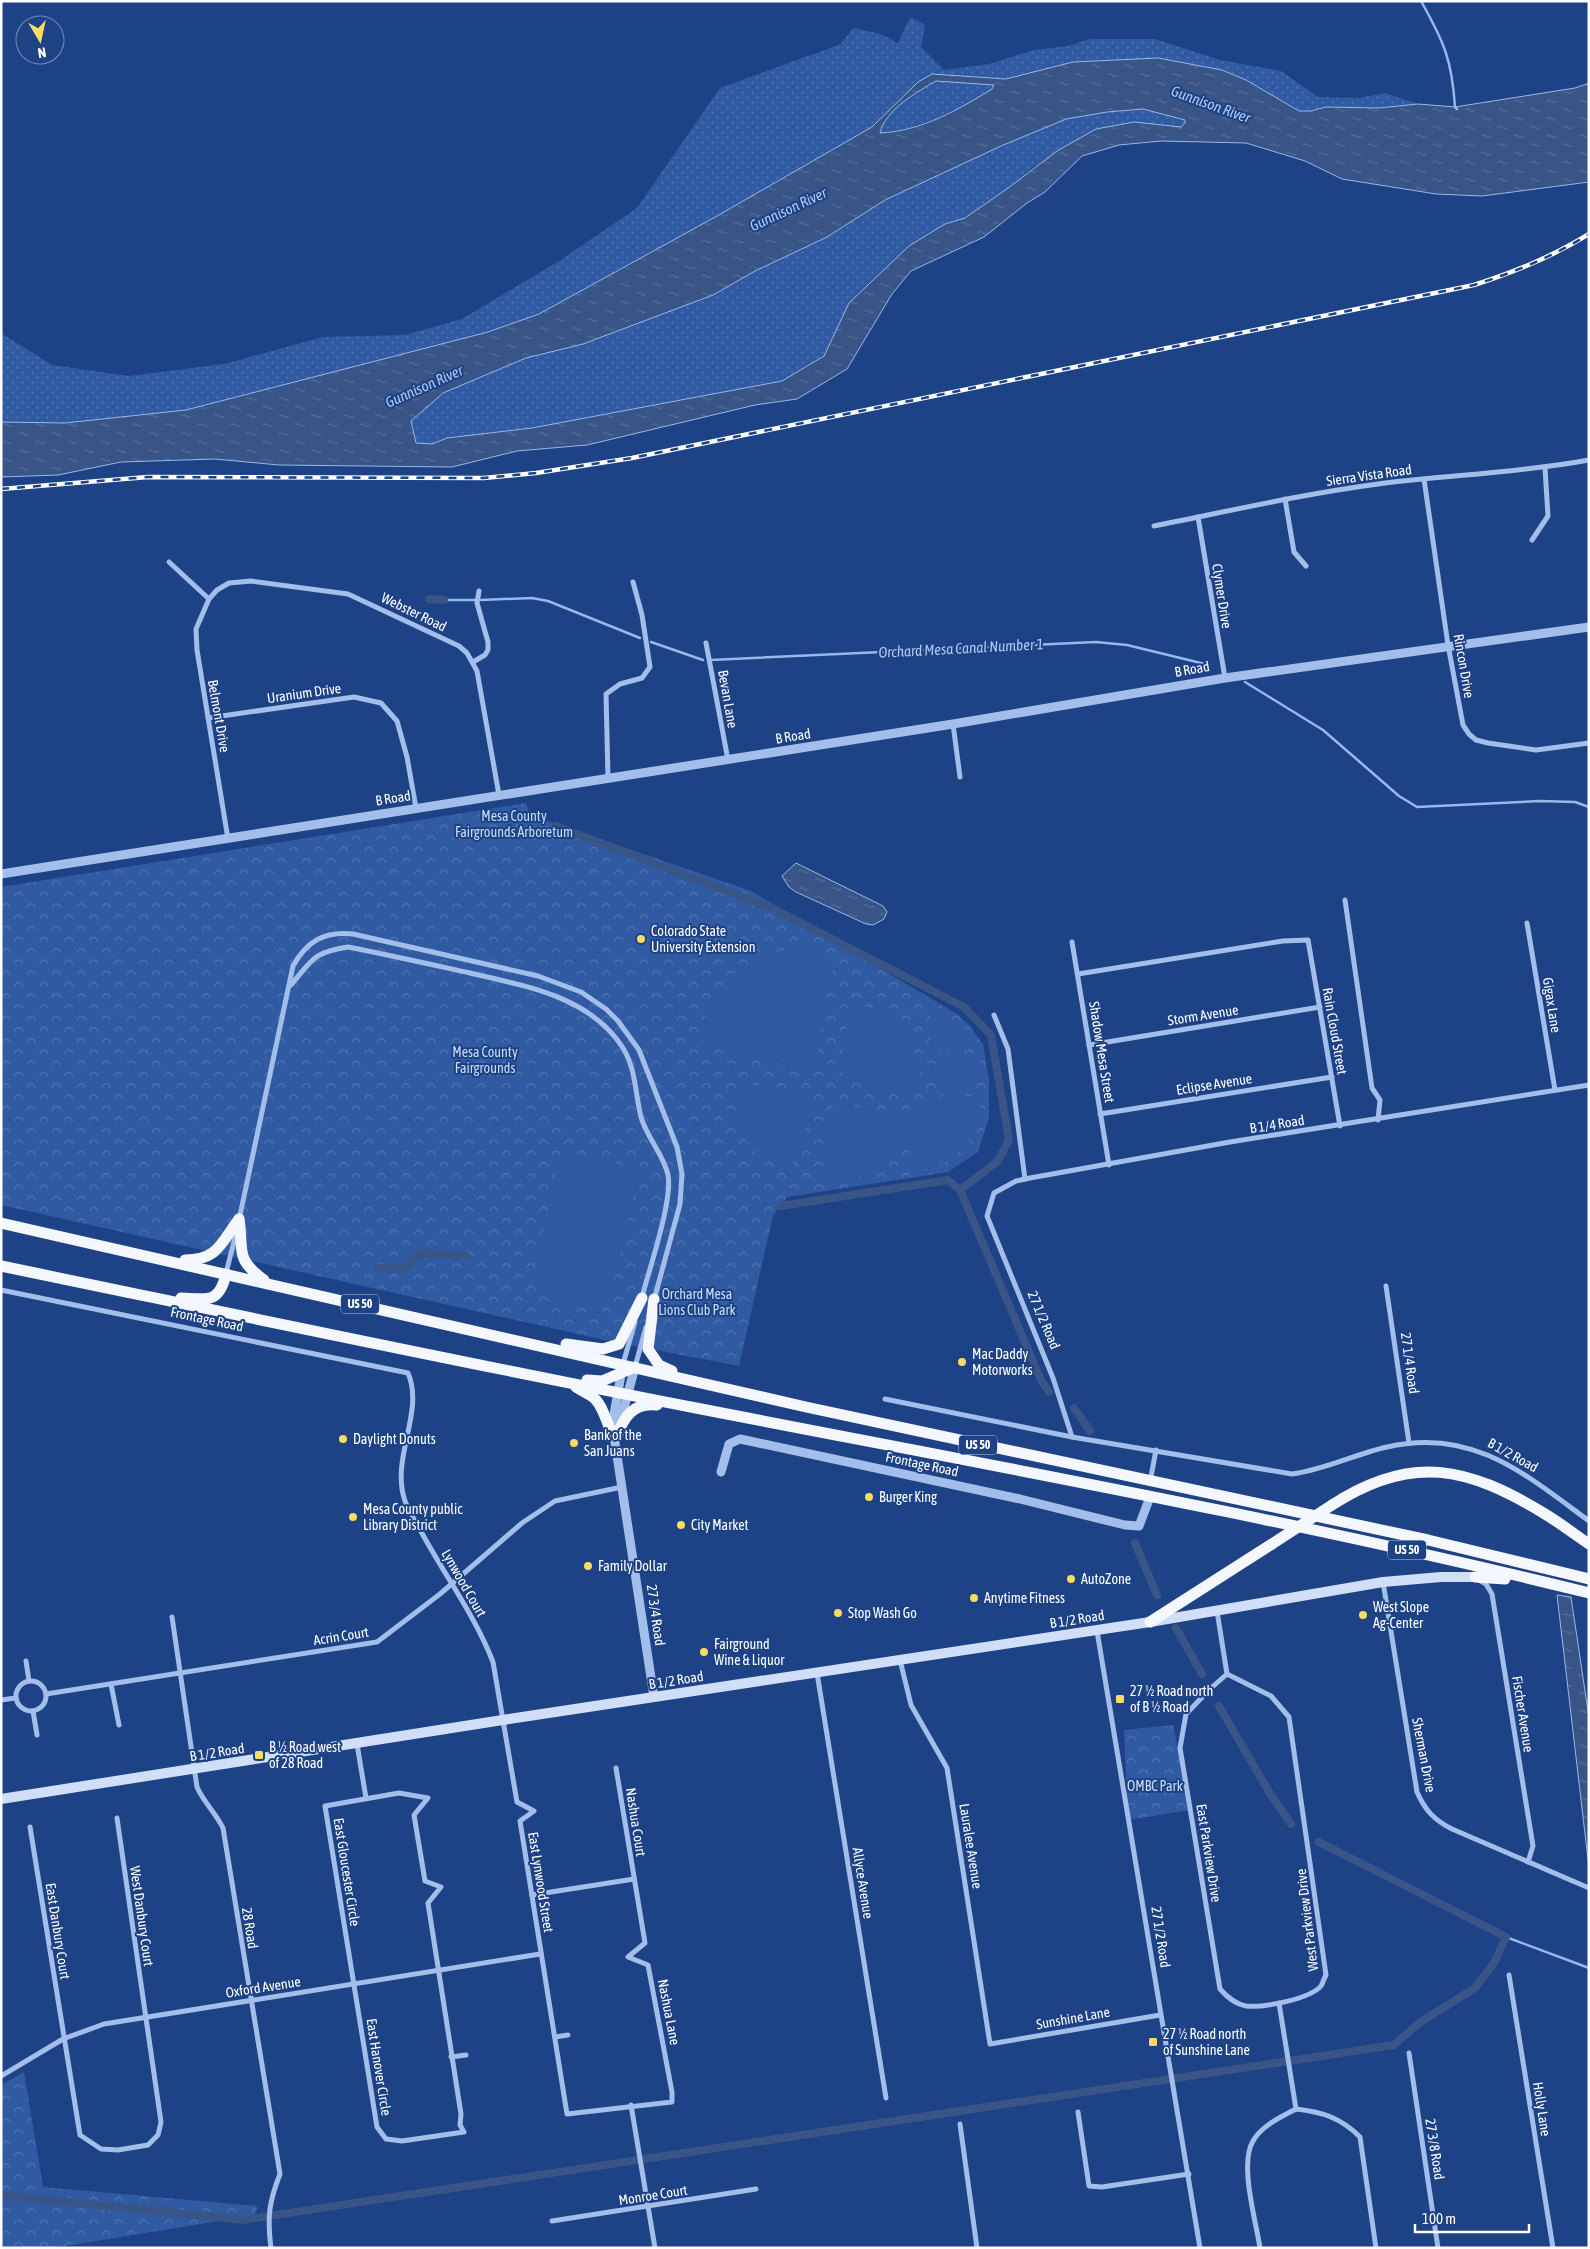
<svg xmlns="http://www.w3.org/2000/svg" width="1590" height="2249" font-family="'Asap Condensed',sans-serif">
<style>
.grass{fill:url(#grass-dots)}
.park{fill:url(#park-crowns)}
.garden{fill:#305ba3}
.water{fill:url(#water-ripples);stroke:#97b8ec;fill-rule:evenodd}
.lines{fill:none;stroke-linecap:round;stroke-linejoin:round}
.stream{stroke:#97b8ec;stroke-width:2.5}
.canal{stroke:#395486;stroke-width:8}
.minor{stroke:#a4beeb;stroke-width:5}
.tertiary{stroke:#a4beeb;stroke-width:9}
.secondary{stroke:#d0def8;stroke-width:10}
.trunk{stroke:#f4f7fe;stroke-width:11}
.rail-casing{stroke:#fff;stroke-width:4.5}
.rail{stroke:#1d4285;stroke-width:2.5;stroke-dasharray:8;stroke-linecap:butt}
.trunk-bridge{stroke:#f4f7fe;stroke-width:11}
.poi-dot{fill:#fbdb62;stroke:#1d4285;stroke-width:2}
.labels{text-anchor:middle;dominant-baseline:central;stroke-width:4;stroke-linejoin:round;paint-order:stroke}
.shield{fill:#1d4285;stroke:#bbc6da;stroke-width:1}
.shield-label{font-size:12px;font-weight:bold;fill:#fff}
.street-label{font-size:14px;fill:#fff;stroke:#1d4285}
.park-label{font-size:14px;fill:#c9dbf8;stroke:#1d4285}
.poi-label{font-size:14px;fill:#fff;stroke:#1d4285;text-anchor:start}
.water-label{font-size:15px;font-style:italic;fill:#b0c9f2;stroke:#1d4285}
</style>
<defs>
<pattern id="grass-dots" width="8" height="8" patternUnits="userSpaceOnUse" patternTransform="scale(1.25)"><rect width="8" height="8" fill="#305ba3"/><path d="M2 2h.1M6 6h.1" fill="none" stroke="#4f74b1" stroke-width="1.8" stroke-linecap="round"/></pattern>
<pattern id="park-crowns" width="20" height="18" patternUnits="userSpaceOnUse" patternTransform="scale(1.25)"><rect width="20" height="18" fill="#305ba3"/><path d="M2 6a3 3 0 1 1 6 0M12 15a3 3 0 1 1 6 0" fill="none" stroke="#4f74b1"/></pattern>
<pattern id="water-ripples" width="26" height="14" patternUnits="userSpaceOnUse" patternTransform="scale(1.25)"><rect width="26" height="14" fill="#395486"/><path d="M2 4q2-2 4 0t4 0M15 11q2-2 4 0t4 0" fill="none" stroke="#576e98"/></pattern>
</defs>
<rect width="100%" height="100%" fill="#1d4285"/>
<g class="grass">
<path d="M 910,17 L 925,25 L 921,47 L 944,70 L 989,64 L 1034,50 L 1068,46 L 1090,39 L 1155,39 L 1220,60 L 1281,71 L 1318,97 L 1358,98 L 1385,93 L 1418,104 L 1379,108 L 1326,107 L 1311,111 L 1299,111 L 1246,80 L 1222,70 L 1158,58 L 1073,62 L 1006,79 L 932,74 L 918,82 L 872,127 L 717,216 L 539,314 L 488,333 L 186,410 L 65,423 L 1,422 L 1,329 L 4,335 L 52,365 L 129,376 L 224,364 L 323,337 L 405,335 L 462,319 L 559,261 L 637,208 L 720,88 L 841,44 L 853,28 L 881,34 L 898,43 Z"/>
<path d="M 936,81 L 994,84 L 992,89 C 957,110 921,129 880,133 C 886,110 916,93 936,81 Z"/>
<path d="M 1143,109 L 1185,120 L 1185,123 L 1181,127 L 1134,122 L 1034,167 L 1011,186 L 965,218 L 945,224 L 909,246 L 849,303 L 824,356 L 782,381 L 532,428 L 447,438 L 432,444 L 416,443 L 411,421 L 443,393 L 526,358 L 583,344 L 713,295 L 755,271 L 827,237 L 885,200 L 1001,146 L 1066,119 L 1107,112 Z"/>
</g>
<g class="park">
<path d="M 526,803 L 530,815 L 751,891 L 957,1014 L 968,1024 L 983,1044 L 989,1080 L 989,1117 L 978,1152 L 948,1172 L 787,1197 L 773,1216 L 739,1366 L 614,1342 L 1,1205 L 1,887 Z"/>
<path d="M 1173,1725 L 1190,1810 L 1128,1820 L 1124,1730 Z"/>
<path d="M 24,2072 L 43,2187 L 257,2206 L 256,2215 L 53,2248 L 1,2248 L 1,2085 Z"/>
</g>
<g class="garden">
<path d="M 813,949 L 833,966 L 818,1046 C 820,1060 813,1067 799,1067 L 705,1047 C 699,1034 703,1026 707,1013 C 722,971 769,945 813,949 Z"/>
<path d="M 850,1003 C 899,1012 919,1036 920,1085 C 907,1094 862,1085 847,1081 L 842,1075 L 841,1069 Z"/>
<path d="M 930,1012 C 953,1014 968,1027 974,1049 L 930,1053 Z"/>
<path d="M 979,1053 C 982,1076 967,1094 944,1096 L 937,1091 L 936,1058 Z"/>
<path d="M 737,1083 L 802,1090 C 811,1095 813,1098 813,1108 L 791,1170 C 744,1154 733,1131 737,1083 Z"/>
<path d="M 981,1096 C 982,1137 954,1172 911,1168 C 910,1150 903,1111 915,1098 Z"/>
<path d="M 839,1103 L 901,1118 L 908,1128 C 896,1167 861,1185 822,1177 L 829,1116 L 833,1107 Z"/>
<path d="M 573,1154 L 627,1166 L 634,1170 L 637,1182 L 611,1294 C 606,1302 598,1308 589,1308 C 579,1309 548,1299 540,1293 C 534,1289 533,1281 533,1275 L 558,1166 L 563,1157 Z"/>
</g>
<g class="water">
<path d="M 1158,58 L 1222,70 L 1246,80 L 1299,111 L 1311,111 L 1326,107 L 1379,108 L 1418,104 L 1455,107 L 1575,88 L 1589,83 L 1589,182 L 1482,196 L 1436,194 L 1342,179 L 1305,161 L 1246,143 L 1161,141 L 1119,145 L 1082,156 L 1045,192 L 1027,203 L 984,237 L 911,271 L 892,294 L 847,369 L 797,399 L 755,405 L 587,445 L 517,451 L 452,467 L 279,465 L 215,459 L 121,462 L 58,475 L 1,477 L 1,422 L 65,423 L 186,410 L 488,332 L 539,314 L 717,216 L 872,127 L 918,82 L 932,74 L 1006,79 L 1073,62 ZM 936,81 L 994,85 L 992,89 C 958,110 921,131 880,133 C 885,110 917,92 936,81 ZM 1143,109 L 1185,120 L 1185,123 L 1181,127 L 1134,122 L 1096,129 L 1057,151 L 1011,186 L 965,218 L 945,224 L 909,246 L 849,303 L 824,356 L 782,381 L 532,428 L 447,438 L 432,444 L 416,443 L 411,421 L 443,393 L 526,358 L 583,344 L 713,295 L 755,271 L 827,237 L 885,200 L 1001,146 L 1066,119 L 1107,112 Z"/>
<path d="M 796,863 L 883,906 L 887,912 L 884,919 L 873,925 L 866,924 L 796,892 L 789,887 L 782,876 Z"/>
<path d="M 1557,1595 L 1571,1597 L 1589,1718 L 1589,1868 Z"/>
</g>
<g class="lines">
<g class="stream">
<path d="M 1421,1 C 1444,42 1452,60 1455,107 L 1457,109"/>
<path d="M 444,600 L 476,600"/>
<path d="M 481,600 L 532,598 L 548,601 L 640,638"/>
<path d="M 651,642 L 703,660"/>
<path d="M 711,660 L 1096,642 L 1127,645 L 1209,665"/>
<path d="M 1245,682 L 1323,730 L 1399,796 L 1417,807 L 1540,801 L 1575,802 L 1589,807"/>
<path d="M 1506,1937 L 1589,1968"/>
</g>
<g class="canal">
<path d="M 429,599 L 444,600"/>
<path d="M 556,826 L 774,909 L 964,1007 L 991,1035 L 1009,1140 L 998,1161 L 960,1190"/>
<path d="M 781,1206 L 948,1180 L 960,1190 L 1041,1380 L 1049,1392"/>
<path d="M 378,1268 L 403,1269 L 421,1253 L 466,1256"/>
<path d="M 1074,1408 L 1090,1431"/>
<path d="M 1135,1543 L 1157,1595"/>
<path d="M 1176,1628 L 1202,1674"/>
<path d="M 1219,1706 L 1269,1792 L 1291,1824"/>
<path d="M 1,2195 L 243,2220 L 1394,2045 L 1419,2023 L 1475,1988 L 1494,1963 L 1506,1937 L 1319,1842"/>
</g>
<g class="minor">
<path d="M 1424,479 L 1448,645 L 1463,725 L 1469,734 L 1476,740 L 1488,743 L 1536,750 L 1589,743"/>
<path d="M 1285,499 L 1294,552 L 1306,566"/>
<path d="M 1198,517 L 1225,678"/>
<path d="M 1154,526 C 1229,511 1303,494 1378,484 C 1448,475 1519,473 1589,460"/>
<path d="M 1532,540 L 1548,516 L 1545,468"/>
<path d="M 169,562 L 209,599"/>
<path d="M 706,643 L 728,760"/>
<path d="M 473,662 L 485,655 L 488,650 L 488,642 L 477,603 L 479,591"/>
<path d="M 208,718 L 354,697 L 381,703 L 397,721 L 407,757 L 416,808"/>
<path d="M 953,724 L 960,777"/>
<path d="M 608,778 L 606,694 L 620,684 L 642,678 L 650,667 L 642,615 L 633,582"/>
<path d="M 228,839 L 197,650 L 196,629 L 209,599 L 217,590 L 229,583 L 251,581 L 348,594 L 459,646 L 467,653 L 477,671 L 499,795"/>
<path d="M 1345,900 L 1372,1088 L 1380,1100 L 1378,1120"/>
<path d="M 1527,923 L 1555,1090"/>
<path d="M 1072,942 L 1109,1165"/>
<path d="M 1078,974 L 1283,941 L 1308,940 L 1340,1126"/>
<path d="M 291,985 C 312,960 313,952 348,947 C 389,955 429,964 470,973 C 525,986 590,996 623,1048 C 636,1069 635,1093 641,1117 C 647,1138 664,1155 668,1175 C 673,1200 649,1270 642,1297"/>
<path d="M 994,1015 L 1008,1049 L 1025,1179"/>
<path d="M 1089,1045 L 1320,1007"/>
<path d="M 1100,1114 L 1332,1077"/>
<path d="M 239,1220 L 293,966 C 307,941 324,931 353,934 L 538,976 L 581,992 L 606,1009 L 618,1021 L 639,1050 L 677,1147 L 682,1174 L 680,1204 L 654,1300"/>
<path d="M 226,1273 L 237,1230"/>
<path d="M 1386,1286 L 1409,1443"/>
<path d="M 1,1290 L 408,1373 C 425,1412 390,1458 405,1501 C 409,1512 417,1524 423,1535 C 446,1577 475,1616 493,1662 L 517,1802 L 534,1811 L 520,1821 L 567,2114 L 672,2102 L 672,2092 L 648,1965 L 628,1957 L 645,1943 L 616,1768"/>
<path d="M 623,1364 L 635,1322"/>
<path d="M 635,1367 L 646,1327"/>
<path d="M 885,1399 L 1072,1437 L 1292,1474 C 1325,1470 1355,1454 1387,1447 C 1472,1427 1525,1474 1589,1521"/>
<path d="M 1072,1437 L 1053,1378 L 987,1216 L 994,1193 L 1016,1181 L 1030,1178 L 1230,1142 L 1589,1085"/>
<path d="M 1150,1482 L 1156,1450"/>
<path d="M 1479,1580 L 1486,1584 L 1492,1594 L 1533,1846 L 1528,1862"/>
<path d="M 1383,1582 L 1417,1792 C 1425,1810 1434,1820 1452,1829 L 1589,1888"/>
<path d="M 1217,1611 L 1227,1674 L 1271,1696 L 1289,1717 L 1326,1975 C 1324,1978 1323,1983 1321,1986 C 1310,1999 1263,2008 1246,2006 C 1235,2004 1227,1997 1220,1989 L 1180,1748 L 1186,1714 L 1210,1689 L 1227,1674"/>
<path d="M 172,1617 L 197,1787 C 204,1803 216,1813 223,1828 L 280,2174 C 269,2202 267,2217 271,2248"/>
<path d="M 1097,1631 L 1200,2248"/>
<path d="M 900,1660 L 911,1705 L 947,1768 L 990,2044 L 1160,2015"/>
<path d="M 26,1661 L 29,1681"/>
<path d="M 817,1673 L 886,2098"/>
<circle cx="31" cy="1696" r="15"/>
<path d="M 111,1684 L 119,1725"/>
<path d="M 46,1694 L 377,1642 L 440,1594 L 522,1523 L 555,1501 L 622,1487"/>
<path d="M 1,1700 L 16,1698"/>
<path d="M 33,1711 L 37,1735"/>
<path d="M 357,1744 L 366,1798"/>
<path d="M 399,1793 L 428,1798 L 414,1815 L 425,1881 L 441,1887 L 428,1903 L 461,2114 L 460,2125 L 464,2132 L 402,2141 L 386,2139 L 377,2127 L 325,1806 Z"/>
<path d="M 30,1827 L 80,2135 L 101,2149 L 118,2150 L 148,2145 L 158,2135 L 161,2122 L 117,1818"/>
<path d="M 532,1895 L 634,1879"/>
<path d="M 1509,1975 L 1553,2248"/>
<path d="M 1279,2003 L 1296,2109"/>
<path d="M 555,2037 L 568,2035"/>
<path d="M 1409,2053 L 1438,2248"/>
<path d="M 451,2057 L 466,2055"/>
<path d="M 1,2076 L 63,2039 L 104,2024 L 540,1954"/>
<path d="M 631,2105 L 655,2248"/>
<path d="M 1296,2109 C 1323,2112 1341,2118 1360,2137 L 1376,2248"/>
<path d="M 1078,2112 L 1089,2186 L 1102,2187 L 1189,2174"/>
<path d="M 960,2124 L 977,2248"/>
<path d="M 552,2221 L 756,2189"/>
<path d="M 1260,2248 C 1256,2221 1239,2164 1253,2141 C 1261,2126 1281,2117 1296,2109"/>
</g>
<g class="tertiary">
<path d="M 1,874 L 953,724 L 1225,678 L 1589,627"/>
<path d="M 622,1369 L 613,1420 L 614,1436 L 654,1697"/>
<path d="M 620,1423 L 635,1367"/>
<path d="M 721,1472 L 729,1444 L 740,1439 L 1020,1499 L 1125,1525 L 1139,1526 L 1150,1497"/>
</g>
<path class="secondary" d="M 1,1799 L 509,1719 L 1150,1622 L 1383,1582 L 1441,1577 L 1475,1577"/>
<g class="trunk">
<path d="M 239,1219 C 244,1251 234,1258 264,1280"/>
<path d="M 1,1223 L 806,1407 L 1428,1540 L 1589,1579"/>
<path d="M 185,1260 C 218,1260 221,1243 239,1219"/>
<path d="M 1,1266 C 233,1314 464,1363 696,1408 C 994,1466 1294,1520 1589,1593"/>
<path d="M 181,1298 C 208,1299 219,1304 226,1274"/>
<path d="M 654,1299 L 648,1349 L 659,1365 L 672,1371"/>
<path d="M 566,1344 L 603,1349 L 619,1344 L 642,1298"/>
<path d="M 587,1380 L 602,1381 L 635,1367"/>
<path d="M 576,1387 C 583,1392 591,1394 596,1400 C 605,1410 606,1424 614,1436"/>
<path d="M 617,1437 C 623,1417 634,1402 657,1405"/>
<path d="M 1332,1505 C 1412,1453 1468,1467 1545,1514 C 1560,1523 1574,1534 1589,1544"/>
<path d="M 1475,1577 L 1505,1579"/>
<path d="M 1150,1622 L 1272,1544"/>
</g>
<defs>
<path id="rail" d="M 1,489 L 148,477 L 484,478 L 536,473 L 632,458 L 1474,285 C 1515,272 1552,257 1589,234"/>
</defs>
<use href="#rail" class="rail-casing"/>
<use href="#rail" class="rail"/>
<path class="trunk-bridge" d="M 1272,1544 L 1332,1505"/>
</g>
<g class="poi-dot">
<circle cx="641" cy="939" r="5"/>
<circle cx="962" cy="1362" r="5"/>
<circle cx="343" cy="1439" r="5"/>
<circle cx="574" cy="1443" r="5"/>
<circle cx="869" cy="1497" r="5"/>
<circle cx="353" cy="1517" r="5"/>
<circle cx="681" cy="1525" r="5"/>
<circle cx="588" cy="1566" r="5"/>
<circle cx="1071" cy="1579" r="5"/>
<circle cx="974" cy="1598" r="5"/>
<circle cx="838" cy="1613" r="5"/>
<circle cx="1363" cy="1615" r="5"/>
<circle cx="704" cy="1652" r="5"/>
<rect x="1115" y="1694" width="10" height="10" rx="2.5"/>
<rect x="254" y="1750" width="10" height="10" rx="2.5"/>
<rect x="1148" y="2037" width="10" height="10" rx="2.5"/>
</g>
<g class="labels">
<g class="shield">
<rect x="341" y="1294.5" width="38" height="19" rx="4"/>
<rect x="959" y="1435.5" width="38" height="19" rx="4"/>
<rect x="1388" y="1540.5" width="38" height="19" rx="4"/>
</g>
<g class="shield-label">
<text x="360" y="1304">US 50</text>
<text x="978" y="1445">US 50</text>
<text x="1407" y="1550">US 50</text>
</g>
<g class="street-label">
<text transform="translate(1369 475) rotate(-8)">Sierra Vista Road</text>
<text transform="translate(1222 596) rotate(81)">Clymer Drive</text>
<text transform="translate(414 612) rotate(26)">Webster Road</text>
<text transform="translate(1464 666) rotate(80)">Rincon Drive</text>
<text transform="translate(1192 669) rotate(-10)">B Road</text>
<text transform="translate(304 693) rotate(-8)">Uranium Drive</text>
<text transform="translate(728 699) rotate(80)">Bevan Lane</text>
<text transform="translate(219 716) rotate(80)">Belmont Drive</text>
<text transform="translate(793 736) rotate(-9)">B Road</text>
<text transform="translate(393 798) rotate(-9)">B Road</text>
<text transform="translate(1552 1005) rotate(81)">Gigax Lane</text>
<text transform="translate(1203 1015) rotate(-9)">Storm Avenue</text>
<text transform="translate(1335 1031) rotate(80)">Rain Cloud Street</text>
<text transform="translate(1102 1052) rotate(81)">Shadow Mesa Street</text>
<text transform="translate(1214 1084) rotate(-9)">Eclipse Avenue</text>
<text transform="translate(1277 1124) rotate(-9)">B 1/4 Road</text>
<text transform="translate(207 1319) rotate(12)">Frontage Road</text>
<text transform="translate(1044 1320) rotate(67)">27 1/2 Road</text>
<text transform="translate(1410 1363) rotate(82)">27 1/4 Road</text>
<text transform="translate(1513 1455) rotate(29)">B 1/2 Road</text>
<text transform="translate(922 1464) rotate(12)">Frontage Road</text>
<text transform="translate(464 1583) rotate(60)">Lynwood Court</text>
<text transform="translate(656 1615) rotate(82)">27 3/4 Road</text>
<text transform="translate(1077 1619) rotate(-9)">B 1/2 Road</text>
<text transform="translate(341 1636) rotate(-9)">Acrin Court</text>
<text transform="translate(676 1680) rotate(-9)">B 1/2 Road</text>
<text transform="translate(1523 1714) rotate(81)">Fischer Avenue</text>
<text transform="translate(217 1752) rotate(-9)">B 1/2 Road</text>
<text transform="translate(1424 1755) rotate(79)">Sherman Drive</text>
<text transform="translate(636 1822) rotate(81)">Nashua Court</text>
<text transform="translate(971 1846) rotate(81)">Lauralee Avenue</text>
<text transform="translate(1209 1853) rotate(81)">East Parkview Drive</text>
<text transform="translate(347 1872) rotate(81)">East Gloucester Circle</text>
<text transform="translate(541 1882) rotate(81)">East Lynwood Street</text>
<text transform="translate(863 1883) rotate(81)">Allyce Avenue</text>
<text transform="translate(142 1916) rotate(82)">West Danbury Court</text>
<text transform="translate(1307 1920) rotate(-97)">West Parkview Drive</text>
<text transform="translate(250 1928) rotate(81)">28 Road</text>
<text transform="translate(58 1931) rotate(81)">East Danbury Court</text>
<text transform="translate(1161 1937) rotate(81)">27 1/2 Road</text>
<text transform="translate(263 1987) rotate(-9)">Oxford Avenue</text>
<text transform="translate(669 2012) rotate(79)">Nashua Lane</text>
<text transform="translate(1073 2018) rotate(-10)">Sunshine Lane</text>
<text transform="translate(379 2067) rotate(81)">East Hanover Circle</text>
<text transform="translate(1542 2109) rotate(81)">Holly Lane</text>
<text transform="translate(1435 2149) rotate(81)">27 3/8 Road</text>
<text transform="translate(653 2195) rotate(-9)">Monroe Court</text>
</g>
<g class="park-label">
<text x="514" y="816">Mesa County<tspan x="514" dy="16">Fairgrounds Arboretum</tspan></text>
<text x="485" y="1052">Mesa County<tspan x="485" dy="16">Fairgrounds</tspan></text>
<text x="697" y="1294">Orchard Mesa<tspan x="697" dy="16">Lions Club Park</tspan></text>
<text x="1155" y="1786">OMBC Park</text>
</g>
<g class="poi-label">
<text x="651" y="931">Colorado State<tspan x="651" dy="16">University Extension</tspan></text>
<text x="972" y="1354">Mac Daddy<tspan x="972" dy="16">Motorworks</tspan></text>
<text x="584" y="1435">Bank of the<tspan x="584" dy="16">San Juans</tspan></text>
<text x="353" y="1439">Daylight Donuts</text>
<text x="879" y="1497">Burger King</text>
<text x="363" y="1509">Mesa County public<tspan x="363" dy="16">Library District</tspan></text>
<text x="691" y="1525">City Market</text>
<text x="598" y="1566">Family Dollar</text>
<text x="1081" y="1579">AutoZone</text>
<text x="984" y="1598">Anytime Fitness</text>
<text x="1373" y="1607">West Slope<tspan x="1373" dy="16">Ag-Center</tspan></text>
<text x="848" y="1613">Stop Wash Go</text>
<text x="714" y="1644">Fairground<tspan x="714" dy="16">Wine &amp; Liquor</tspan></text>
<text x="1130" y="1691">27 ½ Road north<tspan x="1130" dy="16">of B ½ Road</tspan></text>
<text x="269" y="1747">B ½ Road west<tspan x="269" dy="16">of 28 Road</tspan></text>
<text x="1163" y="2034">27 ½ Road north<tspan x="1163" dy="16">of Sunshine Lane</tspan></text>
</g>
<g class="water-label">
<text transform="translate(1211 104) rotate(20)">Gunnison River</text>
<text transform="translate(788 209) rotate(-25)">Gunnison River</text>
<text transform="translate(424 386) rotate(-24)">Gunnison River</text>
<text transform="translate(961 648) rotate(-3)">Orchard Mesa Canal Number 1</text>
</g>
</g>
<rect width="1590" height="2249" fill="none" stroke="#ffffff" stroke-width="5"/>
<g transform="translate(40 40) rotate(171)"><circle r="24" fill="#1d4285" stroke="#778eb6"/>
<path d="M0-4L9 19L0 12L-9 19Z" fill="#fbdb62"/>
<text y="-8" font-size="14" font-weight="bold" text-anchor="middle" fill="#ffffff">N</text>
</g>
<path d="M1415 2224v8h114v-8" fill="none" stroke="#ffffff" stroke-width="2.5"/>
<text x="1422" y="2224" font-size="15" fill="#ffffff" stroke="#1d4285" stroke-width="4" paint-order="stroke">100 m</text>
</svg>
